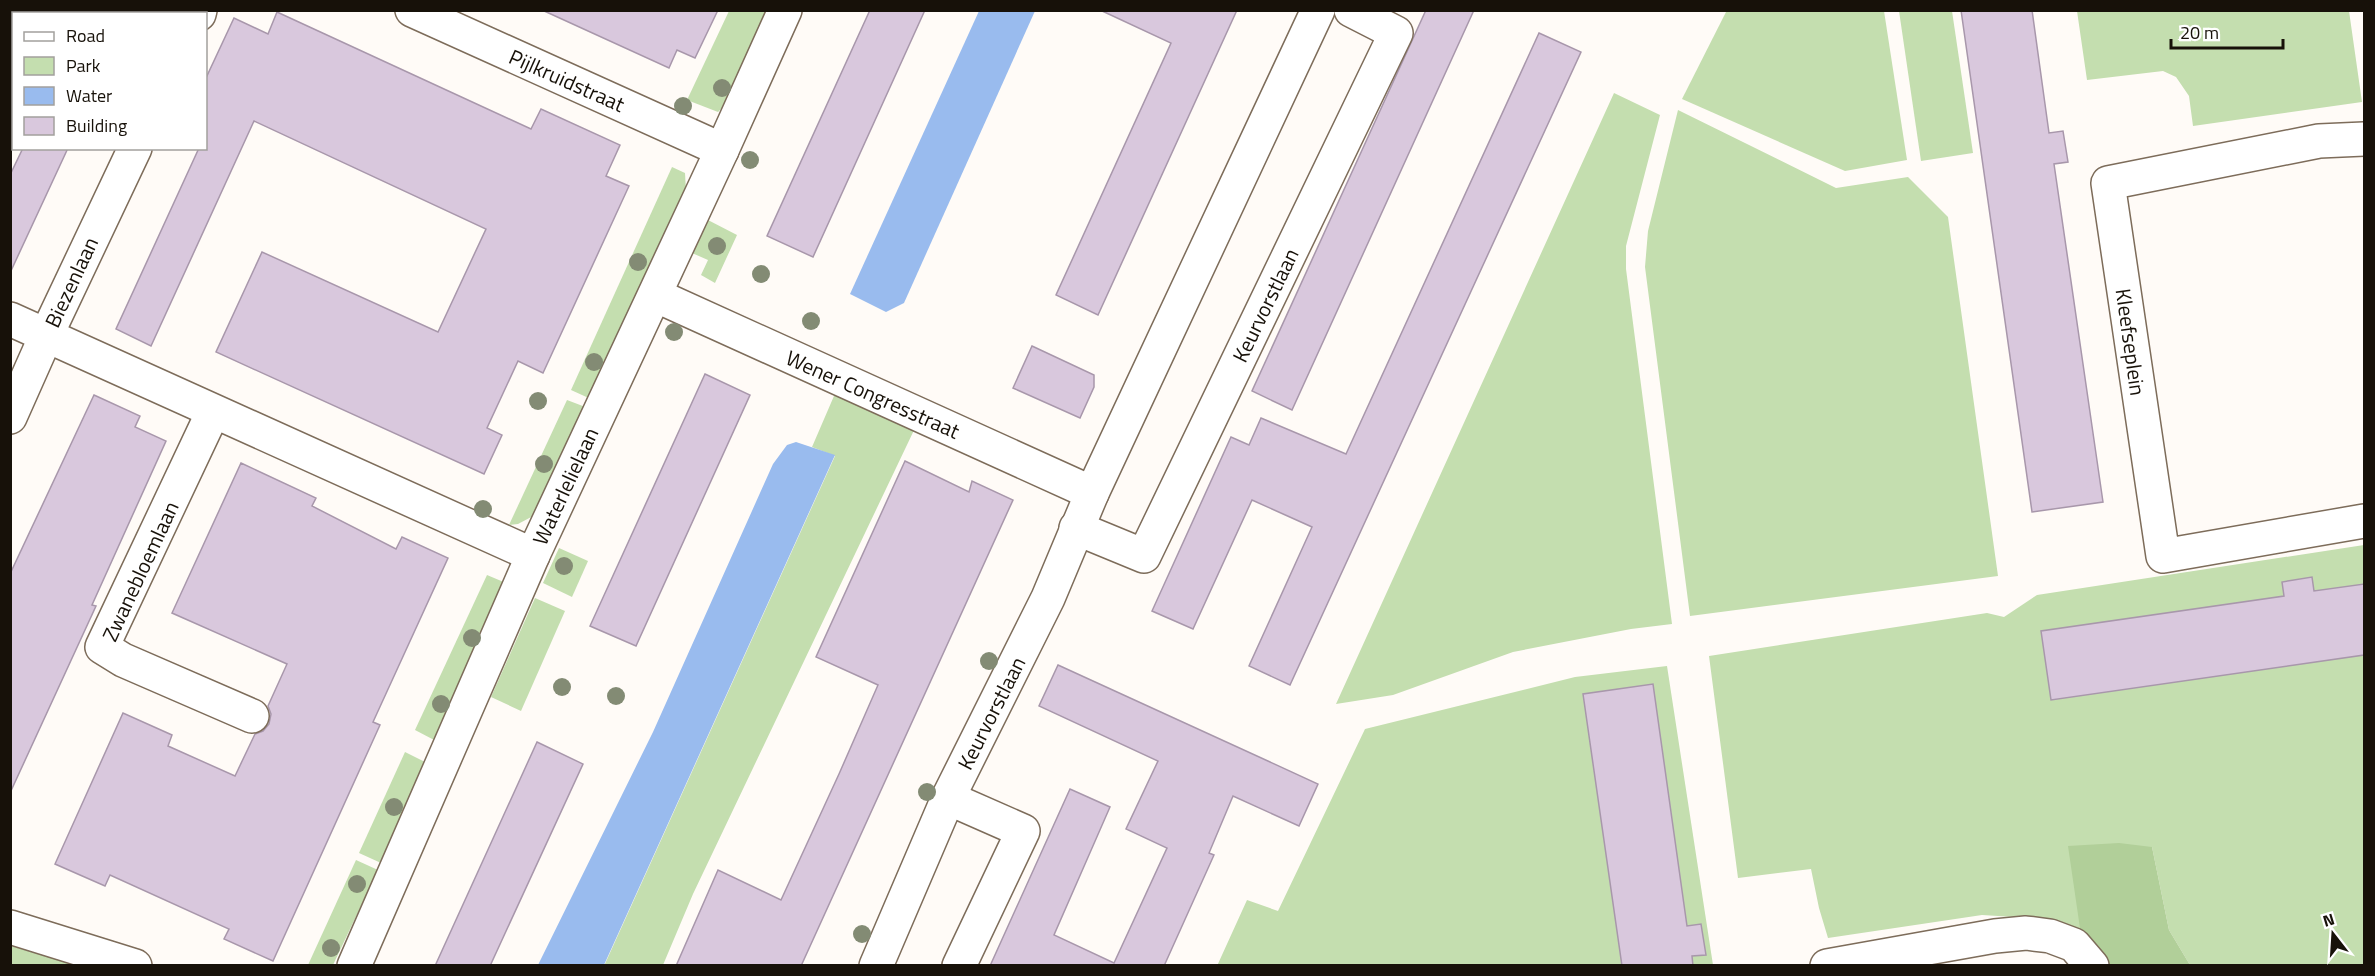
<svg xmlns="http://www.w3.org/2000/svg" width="2375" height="976" font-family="'Titillium Web',sans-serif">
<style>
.green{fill:#c4deaf}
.forest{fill:#b1cf99}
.water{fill:#9be}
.building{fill:#d9c8dd;stroke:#a897ab;stroke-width:1.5}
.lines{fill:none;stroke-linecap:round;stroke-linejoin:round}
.minor-casing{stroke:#7d6c5a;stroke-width:36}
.minor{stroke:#fff;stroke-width:33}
.tree{fill:#838b74}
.labels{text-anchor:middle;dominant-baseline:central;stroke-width:5;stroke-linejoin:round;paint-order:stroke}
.street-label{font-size:21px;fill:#171109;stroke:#fff}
</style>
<rect width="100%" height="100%" fill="#fffbf7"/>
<g class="green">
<path d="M 1727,10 L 1884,11 L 1907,160 L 1845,171 L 1682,99 Z"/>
<path d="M 729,11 L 768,11 L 724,106 L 718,112 L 687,100 Z"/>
<path d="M 1899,11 L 1952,11 L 1973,153 L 1921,161 Z"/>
<path d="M 2077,11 L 2349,11 L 2362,102 L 2193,126 L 2189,96 L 2176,77 L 2163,71 L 2087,80 Z"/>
<path d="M 1614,93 L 1660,115 L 1626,246 L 1626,269 L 1672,624 L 1631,629 L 1513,652 L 1393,695 L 1336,704 Z"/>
<path d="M 1678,110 L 1836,188 L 1908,177 L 1948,217 L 1998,576 L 1690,616 L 1645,267 L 1648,231 Z"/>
<path d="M 672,167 L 685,173 L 686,191 L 593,400 L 571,390 Z"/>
<path d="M 706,219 L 737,235 L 715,283 L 701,275 L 708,260 L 692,253 Z"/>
<path d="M 837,389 L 916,426 L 693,894 L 663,965 L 604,966 L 835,456 L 812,447 Z"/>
<path d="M 567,400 L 588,408 L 535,515 L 518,524 L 509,525 Z"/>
<path d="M 2364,545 L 2364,965 L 2190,965 L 2169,930 L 2152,847 L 2082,942 L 2047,919 L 1982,915 L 1828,938 L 1819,908 L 1811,869 L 1738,878 L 1709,656 L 1987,613 L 2004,617 L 2037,595 Z"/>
<path d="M 559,548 L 588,561 L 572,597 L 543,583 Z"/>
<path d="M 487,575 L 506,583 L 436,741 L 415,730 Z"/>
<path d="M 535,598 L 565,611 L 521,711 L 491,697 Z"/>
<path d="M 1667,666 L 1713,965 L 1217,966 L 1247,900 L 1278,911 L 1365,729 L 1575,677 Z"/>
<path d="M 405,752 L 427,763 L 381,863 L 359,853 Z"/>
<path d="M 356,860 L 378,870 L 333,965 L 308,965 Z"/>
<path d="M 10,946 L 11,946 L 77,965 L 11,965 Z"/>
</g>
<path class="forest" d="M 2119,843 L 2152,847 L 2169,930 L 2190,965 L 2109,965 L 2082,942 L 2068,846 Z"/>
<g class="water">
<path d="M 979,11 L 1035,11 L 904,303 L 886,312 L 850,294 Z"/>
<path d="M 796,442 L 835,455 L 604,965 L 538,965 L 653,732 L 773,464 L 787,445 Z"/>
</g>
<g class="building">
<path d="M 542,10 L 718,10 L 695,58 L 677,50 L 669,68 Z"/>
<path d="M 870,10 L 925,10 L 813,257 L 767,236 Z"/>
<path d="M 1100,10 L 1237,10 L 1098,315 L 1056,295 L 1171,43 Z"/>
<path d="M 1426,10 L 1474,10 L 1292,410 L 1252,391 Z"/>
<path d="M 1961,10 L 2032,10 L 2049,133 L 2063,131 L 2068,162 L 2054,164 L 2103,502 L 2032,512 Z"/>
<path d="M 277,12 L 531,129 L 541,109 L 620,145 L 606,176 L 629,186 L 543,373 L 518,361 L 487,428 L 502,435 L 484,474 L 216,352 L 262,252 L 438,332 L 486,229 L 254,121 L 151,346 L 116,329 L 199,148 L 206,148 L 206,78 L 234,18 L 268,34 Z"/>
<path d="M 1539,33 L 1581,52 L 1290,685 L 1249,666 L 1312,527 L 1252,500 L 1193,629 L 1152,611 L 1231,437 L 1249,445 L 1261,418 L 1346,454 Z"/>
<path d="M 23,148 L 68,148 L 10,273 L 10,175 Z"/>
<path d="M 1032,346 L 1094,375 L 1094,387 L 1080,418 L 1013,388 Z"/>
<path d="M 705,374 L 750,395 L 636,646 L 590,626 Z"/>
<path d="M 94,395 L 140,416 L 135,427 L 166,441 L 92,605 L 96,606 L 10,793 L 10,574 Z"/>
<path d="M 905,461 L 969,492 L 972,481 L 1013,500 L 801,966 L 676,966 L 718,870 L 781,900 L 839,774 L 878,685 L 816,657 Z"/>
<path d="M 241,463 L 316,498 L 312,506 L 396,549 L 402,537 L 448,558 L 373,722 L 380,725 L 273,961 L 224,939 L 229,929 L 110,875 L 105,886 L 55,864 L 123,713 L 172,735 L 168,746 L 235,776 L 255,734 L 263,731 L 269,724 L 271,714 L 268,706 L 287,664 L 172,613 Z"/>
<path d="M 2312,577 L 2314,591 L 2364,584 L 2364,655 L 2051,700 L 2041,631 L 2284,596 L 2282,582 Z"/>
<path d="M 1058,665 L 1318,784 L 1299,826 L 1233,796 L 1209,853 L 1214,855 L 1164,966 L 990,966 L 1070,789 L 1110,807 L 1054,935 L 1114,963 L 1167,848 L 1126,829 L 1158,761 L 1039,706 Z"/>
<path d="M 1653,684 L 1687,926 L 1701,924 L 1706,955 L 1692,956 L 1693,966 L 1622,966 L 1583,694 Z"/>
<path d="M 537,742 L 583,764 L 490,966 L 435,966 Z"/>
</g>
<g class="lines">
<defs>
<g id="minor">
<path d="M 412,10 L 722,150"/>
<path d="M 199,14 L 200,10"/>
<path d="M 2364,139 L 2319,141 L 2108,183 L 2163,556 L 2364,521"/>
<path d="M 655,295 L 1092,493"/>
<path d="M 10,319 L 533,555"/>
<path d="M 213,412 L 102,647 L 123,660 L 252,716"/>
<path d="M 10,417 L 46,336 L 135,148"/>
<path d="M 1076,528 L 1144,556 L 1396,33 L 1351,10"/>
<path d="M 948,798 L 1023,831 L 959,966"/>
<path d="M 10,927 L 135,966"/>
<path d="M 354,966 L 533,555 L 722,150 L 785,10"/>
<path d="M 876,966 L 948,798 L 1048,598 L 1092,493 L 1318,10"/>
<path d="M 1827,966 L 1995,936 L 2026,933 L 2050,936 L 2074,945 L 2092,966"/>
</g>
</defs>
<use href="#minor" class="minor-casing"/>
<use href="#minor" class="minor"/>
</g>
<g class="tree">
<circle cx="722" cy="88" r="9"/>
<circle cx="683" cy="106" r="9"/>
<circle cx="750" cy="160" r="9"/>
<circle cx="717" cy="246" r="9"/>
<circle cx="638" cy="262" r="9"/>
<circle cx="761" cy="274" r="9"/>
<circle cx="811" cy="321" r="9"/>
<circle cx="674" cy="332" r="9"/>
<circle cx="594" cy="362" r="9"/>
<circle cx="538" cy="401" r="9"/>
<circle cx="544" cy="464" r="9"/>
<circle cx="483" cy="509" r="9"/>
<circle cx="564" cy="566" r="9"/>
<circle cx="472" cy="638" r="9"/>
<circle cx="989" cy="661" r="9"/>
<circle cx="562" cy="687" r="9"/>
<circle cx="616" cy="696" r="9"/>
<circle cx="441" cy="704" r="9"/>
<circle cx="927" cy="792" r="9"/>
<circle cx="394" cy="807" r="9"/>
<circle cx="357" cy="884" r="9"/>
<circle cx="862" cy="934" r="9"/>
<circle cx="331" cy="948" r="9"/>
</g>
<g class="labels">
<g class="street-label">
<text transform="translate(567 80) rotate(24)">Pijlkruidstraat</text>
<text transform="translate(71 282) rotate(-65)">Biezenlaan</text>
<text transform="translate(1265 305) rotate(-64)">Keurvorstlaan</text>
<text transform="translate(2131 342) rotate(82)">Kleefseplein</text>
<text transform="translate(873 394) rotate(24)">Wener Congresstraat</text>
<text transform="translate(565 486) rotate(-65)">Waterlelielaan</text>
<text transform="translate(140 571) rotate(-65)">Zwanebloemlaan</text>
<text transform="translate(991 713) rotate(-63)">Keurvorstlaan</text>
</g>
</g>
<rect width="2375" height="976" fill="none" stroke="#171109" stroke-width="24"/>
<rect x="12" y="12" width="195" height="138" fill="#ffffff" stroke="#a2a09d" stroke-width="1.5"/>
<rect x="24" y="32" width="30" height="9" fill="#ffffff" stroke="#a2a09d" stroke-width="1.5"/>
<text x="66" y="42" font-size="18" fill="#171109">Road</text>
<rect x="24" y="57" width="30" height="18" fill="#c4deaf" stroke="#a2a09d" stroke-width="1.5"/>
<text x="66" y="72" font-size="18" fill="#171109">Park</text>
<rect x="24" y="87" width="30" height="18" fill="#99bbee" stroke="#a2a09d" stroke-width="1.5"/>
<text x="66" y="102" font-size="18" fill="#171109">Water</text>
<rect x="24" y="117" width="30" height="18" fill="#d9c8dd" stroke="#a2a09d" stroke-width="1.5"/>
<text x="66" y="132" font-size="18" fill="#171109">Building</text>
<g transform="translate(2333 934) rotate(343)" stroke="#ffffff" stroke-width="4.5" paint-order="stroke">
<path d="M0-4.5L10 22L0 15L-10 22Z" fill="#171109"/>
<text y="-9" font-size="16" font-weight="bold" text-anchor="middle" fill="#171109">N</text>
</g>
<path d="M2171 39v9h112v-9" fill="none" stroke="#171109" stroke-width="3"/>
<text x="2180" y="39" font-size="18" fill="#171109" stroke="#ffffff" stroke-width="4.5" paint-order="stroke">20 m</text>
</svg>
